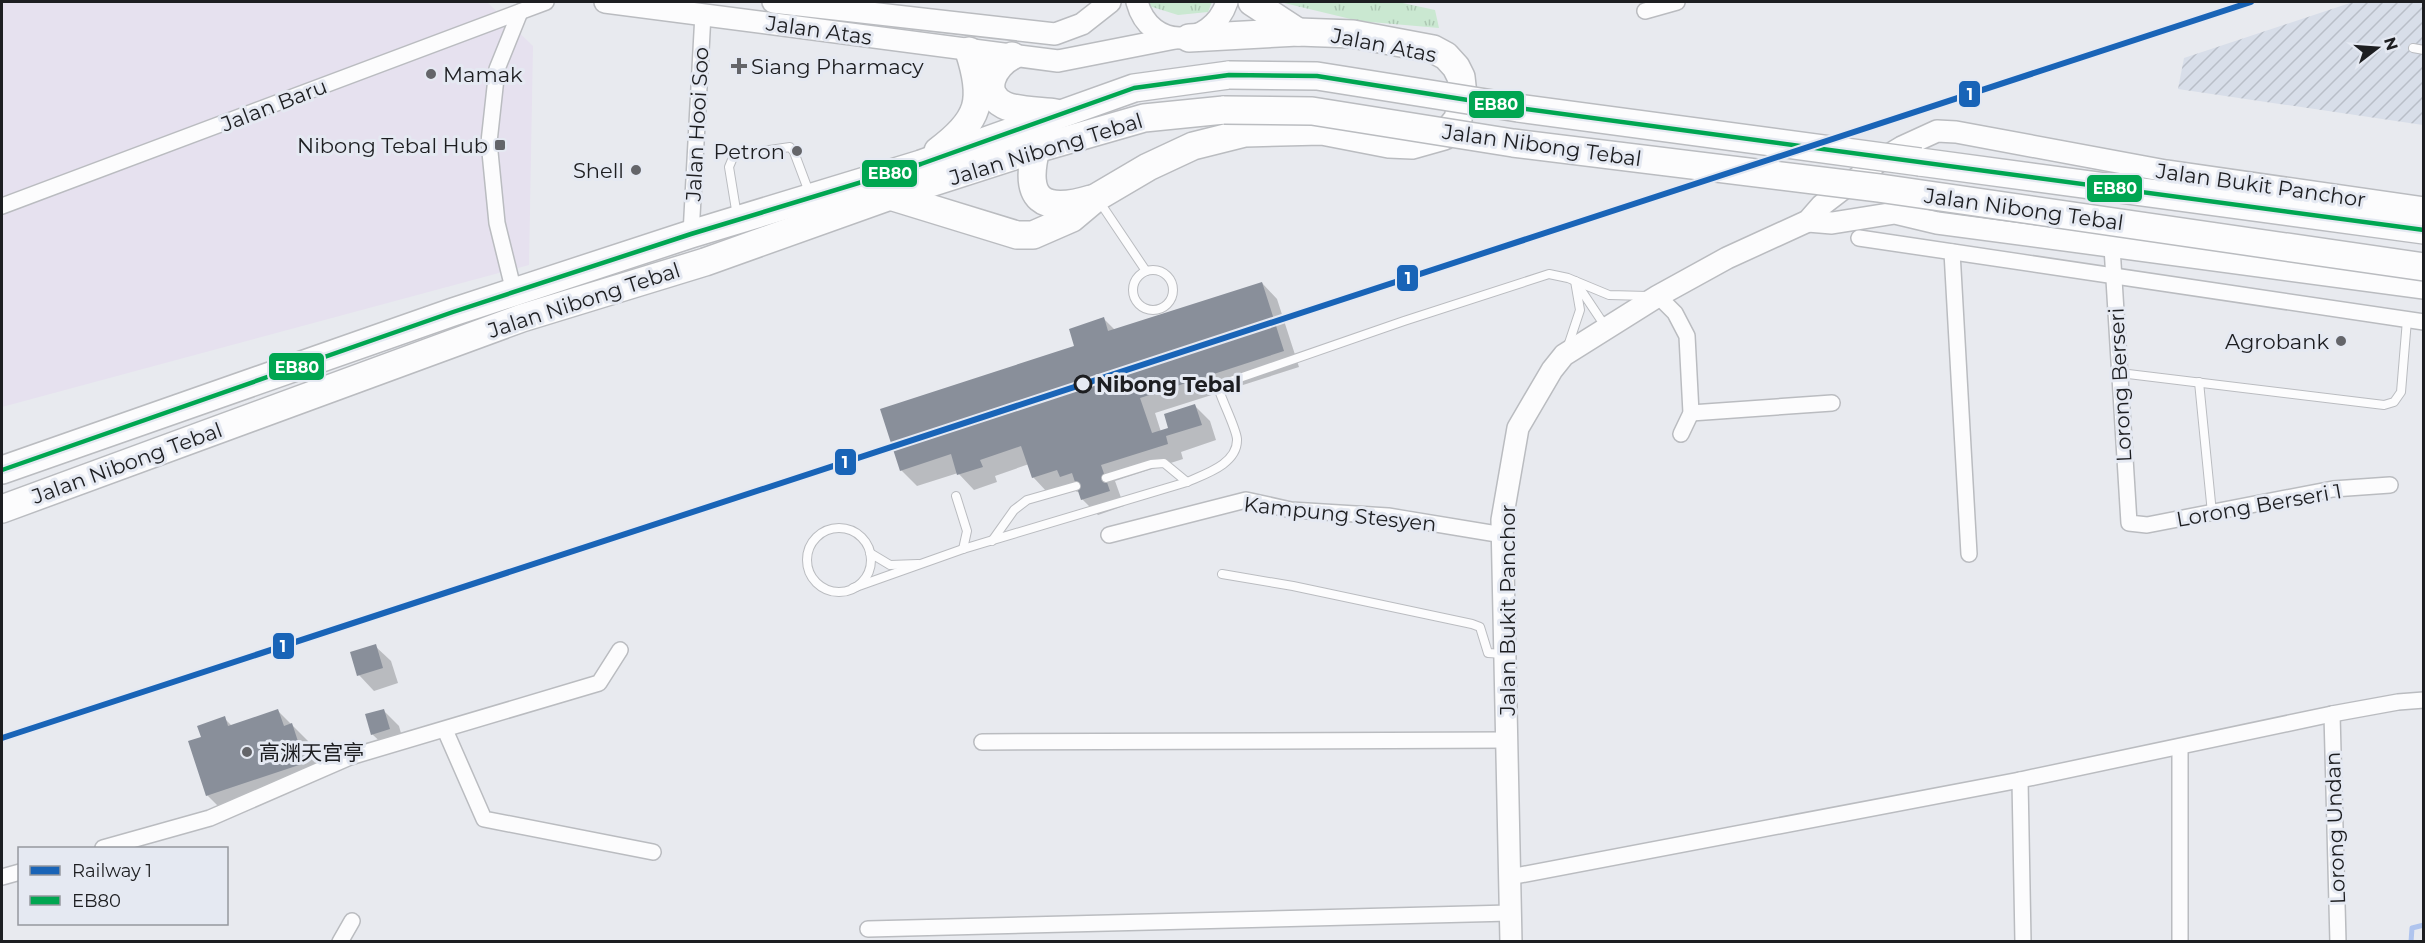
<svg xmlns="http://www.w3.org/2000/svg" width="2425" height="943" font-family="Montserrat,'Noto Sans SC',sans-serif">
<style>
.commercial{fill:#e6e1ef}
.industrial{fill:url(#industrial-furrows)}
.grass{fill:url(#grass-tufts)}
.shadow{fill:#0003}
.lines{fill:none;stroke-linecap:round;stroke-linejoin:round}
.stream{stroke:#afc4ee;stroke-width:5}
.building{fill:#898f9a}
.lane-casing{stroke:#babcc0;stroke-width:10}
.street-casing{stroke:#babcc0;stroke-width:18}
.secondary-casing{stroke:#babcc0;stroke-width:24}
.highway-casing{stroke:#babcc0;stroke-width:30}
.lane{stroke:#fcfcfd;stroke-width:8}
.street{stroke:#fcfcfd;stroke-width:15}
.secondary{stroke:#fcfcfd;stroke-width:21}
.highway{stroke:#fcfcfd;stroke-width:27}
.highway-bridge-casing{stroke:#babcc0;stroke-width:30;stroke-linecap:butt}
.highway-bridge{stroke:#fcfcfd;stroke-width:27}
.bus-1-casing{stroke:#e5e9f2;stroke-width:9}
.bus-1{stroke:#00a651;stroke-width:4.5}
.rail-1-casing{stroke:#e5e9f2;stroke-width:10}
.rail-1{stroke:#1964b7;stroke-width:6}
.poi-dot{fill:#646569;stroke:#e5e9f2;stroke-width:2}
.stop-dot{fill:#e5e9f2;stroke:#1d1e21;stroke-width:3}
.labels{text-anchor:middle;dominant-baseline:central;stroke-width:6;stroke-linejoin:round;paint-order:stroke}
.street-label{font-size:21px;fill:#1d1e21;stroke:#e5e9f2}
.poi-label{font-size:21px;fill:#1d1e21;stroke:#e5e9f2;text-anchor:end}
.stop-label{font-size:21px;font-weight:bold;fill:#1d1e21;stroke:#e5e9f2;text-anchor:start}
.line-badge{stroke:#e5e9f2;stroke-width:2}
.badge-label{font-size:16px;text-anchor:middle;font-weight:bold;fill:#fff}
</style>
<defs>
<pattern id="industrial-furrows" width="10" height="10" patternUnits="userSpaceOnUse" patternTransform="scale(1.5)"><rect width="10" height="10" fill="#d8dee9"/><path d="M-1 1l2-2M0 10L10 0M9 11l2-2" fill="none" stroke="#b9bec8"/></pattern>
<pattern id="grass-tufts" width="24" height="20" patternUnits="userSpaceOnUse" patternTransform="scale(1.5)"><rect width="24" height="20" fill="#cae8d1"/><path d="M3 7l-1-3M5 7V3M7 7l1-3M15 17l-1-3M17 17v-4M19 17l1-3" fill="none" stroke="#adc7b3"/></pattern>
</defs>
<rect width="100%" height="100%" fill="#e8eaef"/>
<path class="commercial" d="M 2,2 L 488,3 L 533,46 L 529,265 L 2,407 Z"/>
<path class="industrial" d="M 2353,2 L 2423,2 L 2423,125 L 2178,89 L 2184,58 Z"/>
<g class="grass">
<path d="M 1150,2 L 1212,2 L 1208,12 L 1178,15 L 1149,6 Z"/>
<path d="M 1280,2 L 1398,2 L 1435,10 L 1439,28 L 1359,21 Z"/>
</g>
<g class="shadow">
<path d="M 1262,283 L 1277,299 L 1299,367 L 1155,413 L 1161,432 L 1170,429 L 1195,406 L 1210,421 L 1216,440 L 1181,452 L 1183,459 L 1115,481 L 1124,506 L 1098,515 L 1082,499 L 1079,491 L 1077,492 L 1071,486 L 1048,493 L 1033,477 L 1029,464 L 995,476 L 997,482 L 974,490 L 958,473 L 917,486 L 901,470 L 1076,347 L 1104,319 L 1115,330 Z"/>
<path d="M 375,646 L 391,661 L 398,683 L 374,691 L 359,675 Z"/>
<path d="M 383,710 L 399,726 L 404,744 L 388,749 L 372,734 Z"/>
<path d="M 278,711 L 308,741 L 320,779 L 223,811 L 207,795 L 203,738 L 224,718 L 232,726 Z"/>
</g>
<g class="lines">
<path class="stream" d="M 2411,942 L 2412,928 L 2424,925"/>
</g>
<g class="building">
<path d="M 1262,282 L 1284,351 L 1140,398 L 1152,433 L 1168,428 L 1164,414 L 1195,404 L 1202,425 L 1166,436 L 1168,444 L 1101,465 L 1110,491 L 1081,500 L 1072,473 L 1060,477 L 1057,470 L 1032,478 L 1021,446 L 980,460 L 983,467 L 957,475 L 951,454 L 900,471 L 880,409 L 1074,346 L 1069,329 L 1104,317 L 1108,331 Z"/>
<path d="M 376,644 L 383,668 L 357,676 L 350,652 Z"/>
<path d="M 278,709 L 284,726 L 292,723 L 305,763 L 206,796 L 188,741 L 201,737 L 197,726 L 225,716 L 228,726 Z"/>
<path d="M 384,709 L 390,729 L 371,735 L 365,714 Z"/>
</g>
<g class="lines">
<defs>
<g id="lane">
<path d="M 2413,48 L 2424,50"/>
<path d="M 1099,201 L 1146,271"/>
<path d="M 737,216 L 729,167 L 734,155 L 790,147 L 794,152 L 809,192"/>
<circle cx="1153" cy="290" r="20"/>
<path d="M 1577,284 L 1605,326"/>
<path d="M 1568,346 L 1580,310 L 1575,281"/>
<path d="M 2120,373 L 2384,405 L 2394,402 L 2401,392 L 2407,320"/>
<path d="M 2199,382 L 2212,513"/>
<path d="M 1106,478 L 1151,464 L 1164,463 L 1187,482"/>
<path d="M 956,496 L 967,531 L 963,549"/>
<circle cx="839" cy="560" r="32"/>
<path d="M 992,541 L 1014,510 L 1027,500 L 1076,486"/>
<path d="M 870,553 L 890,565 L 918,564"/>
<path d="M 1222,574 L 1293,586 L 1472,624 L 1480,627 L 1488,653 L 1504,654"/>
<path d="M 853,588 L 963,549 L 1187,482 C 1205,474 1238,464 1237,439 C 1236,428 1223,403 1219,390 L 1225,383 L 1404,321 L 1549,274 L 1568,278 L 1609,295 L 1648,296"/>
</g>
<g id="street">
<path d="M 1645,11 L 1677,2"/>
<path d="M 2,206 L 546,2"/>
<path d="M 691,234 L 703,14"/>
<path d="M 1859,238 L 2424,322"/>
<path d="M 2112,247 L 2129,523 L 2147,525 L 2333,489 L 2390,485"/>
<path d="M 1952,252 L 1969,554"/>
<path d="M 514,292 L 497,223 L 489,142 L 497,69 L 520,12"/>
<path d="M 1658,296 L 1675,313 L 1687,336 L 1691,413 L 1681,434"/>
<path d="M 1691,413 L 1832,403"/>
<path d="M 1109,535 L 1246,500 L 1291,510 L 1388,516 L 1503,535"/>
<path d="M 2332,714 L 2338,942"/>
<path d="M 445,730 L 484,819 L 653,852"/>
<path d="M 982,742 L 1507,740"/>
<path d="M 2180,747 L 2180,942"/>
<path d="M 2020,780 L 2023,942"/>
<path d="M 103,848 L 210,818 L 350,757 L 599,683 L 620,650"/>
<path d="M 2,877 L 20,872"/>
<path d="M 1510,877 L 2020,780 L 2332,714 L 2398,702 L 2424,700"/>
<path d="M 868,929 L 1510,913"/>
<path d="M 340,942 L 352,921"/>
</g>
<g id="secondary">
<path d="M 605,2 L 1058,61 L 1175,38"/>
<path d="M 773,2 L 1055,34 L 1082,24 L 1110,2"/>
<path d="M 1137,2 C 1150,51 1211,49 1227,2"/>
<path d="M 1808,221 L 1832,223 L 1895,213 L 1937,223 L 2424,288"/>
<path d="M 1511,942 L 1502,520 L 1518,428 L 1552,370 L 1564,355 L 1658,296 L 1727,258 L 1808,221 L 1822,205 L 1882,159 L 1902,147 L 1937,131 L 1956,132 L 2166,171 L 2424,208"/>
</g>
<g id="highway">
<path d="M 1252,2 L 1298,32"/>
<path d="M 1012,56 C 994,65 979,92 1004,105 C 1015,111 1043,111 1056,113"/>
<path d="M 1036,149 C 1023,199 1042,214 1091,199"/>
<path d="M 938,151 C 980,120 985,100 969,51"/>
<path d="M 1920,162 L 2424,230"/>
<path d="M 890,196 L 1017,235 L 1033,235 L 1072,218 L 1097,197 L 1148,167 L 1193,146 L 1245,133 L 1322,131 L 1389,144 L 1412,145 L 1444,136 L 1458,119 L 1463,95 L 1461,77 L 1456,67 L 1446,56 L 1433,49 L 1353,34 L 1298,32 L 1189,38"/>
<path d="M 2,470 L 453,312 L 691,234 L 921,164 L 1134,88 L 1229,75"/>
<path d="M 2,509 L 522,318 L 705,262 L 890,196 L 1036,149 L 1144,118 L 1224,110"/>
</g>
</defs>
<use href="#lane" class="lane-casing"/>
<use href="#street" class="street-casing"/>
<use href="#secondary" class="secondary-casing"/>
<use href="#highway" class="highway-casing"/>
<use href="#lane" class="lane"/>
<use href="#street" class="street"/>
<use href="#secondary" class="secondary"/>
<use href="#highway" class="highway"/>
<defs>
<g id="highway-bridge">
<path d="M 1229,75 L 1317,76 L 1518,108 L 1920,162"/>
<path d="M 1224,110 L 1312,111 L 1513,143 L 1879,188 L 2424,267"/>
</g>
</defs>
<use href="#highway-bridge" class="highway-bridge-casing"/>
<use href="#highway-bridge" class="highway-bridge"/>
<defs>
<path id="bus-1" d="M 2,470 L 453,312 L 691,234 L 921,164 L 1134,88 L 1229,75 L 1317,76 L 1518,108 L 2424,230"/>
</defs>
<use href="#bus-1" class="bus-1-casing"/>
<use href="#bus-1" class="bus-1"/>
<defs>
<path id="rail-1" d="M 2,738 L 2251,2"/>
</defs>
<use href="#rail-1" class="rail-1-casing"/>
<use href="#rail-1" class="rail-1"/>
</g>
<g class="poi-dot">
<path d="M736 57h6v6h6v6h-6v6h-6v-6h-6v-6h6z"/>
<circle cx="431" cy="74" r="6"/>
<rect x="494" y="139" width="12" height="12" rx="3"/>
<circle cx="797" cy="151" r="6"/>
<circle cx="636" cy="170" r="6"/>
<circle cx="2341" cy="341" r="6"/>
<circle cx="247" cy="752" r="6"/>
</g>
<circle class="stop-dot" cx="1083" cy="384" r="8"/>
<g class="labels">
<g class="street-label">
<text transform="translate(819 30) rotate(8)">Jalan Atas</text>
<text transform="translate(1384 45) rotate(11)">Jalan Atas</text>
<text transform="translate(274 105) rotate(-21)">Jalan Baru</text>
<text transform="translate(697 124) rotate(-87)">Jalan Hooi Soo</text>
<text transform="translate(1542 145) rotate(8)">Jalan Nibong Tebal</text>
<text transform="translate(1046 149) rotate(-17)">Jalan Nibong Tebal</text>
<text transform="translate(2261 185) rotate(8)">Jalan Bukit Panchor</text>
<text transform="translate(2024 209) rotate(8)">Jalan Nibong Tebal</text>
<text transform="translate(584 300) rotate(-18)">Jalan Nibong Tebal</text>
<text transform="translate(2120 385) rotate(-93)">Lorong Berseri</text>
<text transform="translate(127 463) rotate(-20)">Jalan Nibong Tebal</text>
<text transform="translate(2259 505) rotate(-10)">Lorong Berseri 1</text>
<text transform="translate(1340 514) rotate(6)">Kampung Stesyen</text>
<text transform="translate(1507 610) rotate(-90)">Jalan Bukit Panchor</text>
<text transform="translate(2335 828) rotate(-92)">Lorong Undan</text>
</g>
<g class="poi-label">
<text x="751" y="66" text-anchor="start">Siang Pharmacy</text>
<text x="443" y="74" text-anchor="start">Mamak</text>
<text x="488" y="145">Nibong Tebal Hub</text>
<text x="785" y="151">Petron</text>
<text x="624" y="170">Shell</text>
<text x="2329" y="341">Agrobank</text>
<text x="259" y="752" text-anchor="start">高渊天宫亭</text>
</g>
<g class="stop-label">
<text x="1096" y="384">Nibong Tebal</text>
</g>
</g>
<g class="line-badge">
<rect x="1958" y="80" width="23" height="28" rx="6" fill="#1964b7"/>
<rect x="1468" y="90" width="57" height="29" rx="6" fill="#00a651"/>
<rect x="861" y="159" width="57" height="29" rx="6" fill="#00a651"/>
<rect x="2086" y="174" width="57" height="29" rx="6" fill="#00a651"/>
<rect x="1396" y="264" width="23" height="28" rx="6" fill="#1964b7"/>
<rect x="268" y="352" width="57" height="29" rx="6" fill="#00a651"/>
<rect x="834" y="448" width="23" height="28" rx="6" fill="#1964b7"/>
<rect x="272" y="632" width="23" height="28" rx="6" fill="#1964b7"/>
</g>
<g class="badge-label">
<text x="1970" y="100">1</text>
<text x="1496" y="110">EB80</text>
<text x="890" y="179">EB80</text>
<text x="2115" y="194">EB80</text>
<text x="1408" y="284">1</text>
<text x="297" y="373">EB80</text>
<text x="845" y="468">1</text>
<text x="283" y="652">1</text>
</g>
<rect width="2425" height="943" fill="none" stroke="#1d1e21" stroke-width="6"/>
<rect x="18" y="847" width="210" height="78" fill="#e5e9f2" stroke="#95989e" stroke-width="1.5"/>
<rect x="30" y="866" width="30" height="9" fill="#1964b7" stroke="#95989e" stroke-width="1.5"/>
<text x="72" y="877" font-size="18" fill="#1d1e21">Railway 1</text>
<rect x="30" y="896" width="30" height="9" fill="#00a651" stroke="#95989e" stroke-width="1.5"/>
<text x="72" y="907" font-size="18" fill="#1d1e21">EB80</text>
<g transform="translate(2377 48) rotate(73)" stroke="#e5e9f2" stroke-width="4.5" paint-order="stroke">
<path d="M0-4.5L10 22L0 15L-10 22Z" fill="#1d1e21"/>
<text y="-9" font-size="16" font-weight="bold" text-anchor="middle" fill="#1d1e21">N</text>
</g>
</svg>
